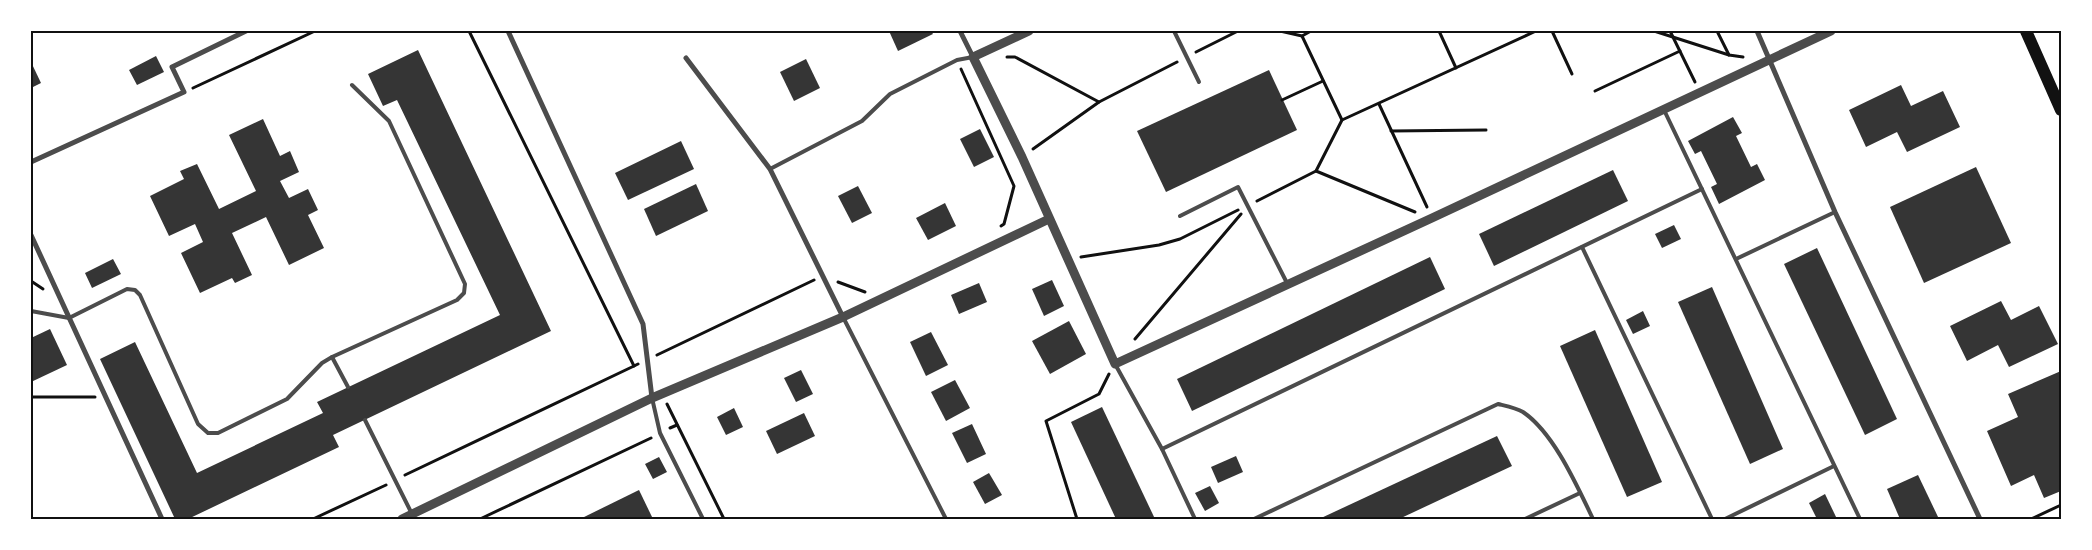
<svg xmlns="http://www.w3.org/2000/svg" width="2092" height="550" font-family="'Alegreya Sans',sans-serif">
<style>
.building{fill:#353535}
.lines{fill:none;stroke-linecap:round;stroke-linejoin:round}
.path{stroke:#111;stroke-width:3}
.service{stroke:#4c4c4c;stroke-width:4}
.minor{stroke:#4c4c4c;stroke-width:5}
.tertiary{stroke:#4c4c4c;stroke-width:9}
.primary{stroke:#111;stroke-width:12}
.neatline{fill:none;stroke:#111;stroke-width:2}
</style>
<rect width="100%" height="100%" fill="#fff"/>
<g class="building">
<path d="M 889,31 L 931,31 L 933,34 L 898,51 Z"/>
<path d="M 418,50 L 551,331 L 333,435 L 339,447 L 188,519 L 175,519 L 100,359 L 135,342 L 197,473 L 323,413 L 317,402 L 500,315 L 397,100 L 383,106 L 368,74 Z"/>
<path d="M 156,56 L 164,72 L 137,85 L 129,70 Z"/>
<path d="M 806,59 L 820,88 L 794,101 L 780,72 Z"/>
<path d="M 31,62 L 41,83 L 31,88 Z"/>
<path d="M 1269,70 L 1297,130 L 1166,192 L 1137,131 Z"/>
<path d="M 1901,85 L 1911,106 L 1943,91 L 1960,127 L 1907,152 L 1897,132 L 1866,147 L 1849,110 Z"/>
<path d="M 1733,117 L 1742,133 L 1736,136 L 1751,167 L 1757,164 L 1765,180 L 1719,204 L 1711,187 L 1717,184 L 1701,151 L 1695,154 L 1688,141 Z"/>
<path d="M 263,119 L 280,156 L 290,151 L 299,172 L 280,181 L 289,198 L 308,189 L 318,210 L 308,215 L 324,248 L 289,265 L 266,217 L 232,233 L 252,275 L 235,283 L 232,278 L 200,293 L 181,253 L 203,242 L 195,224 L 169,236 L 150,196 L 184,179 L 180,171 L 197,164 L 219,209 L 256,191 L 229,135 Z"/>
<path d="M 980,129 L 994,157 L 974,167 L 960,139 Z"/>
<path d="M 681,141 L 694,169 L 628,200 L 615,173 Z"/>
<path d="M 1976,167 L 2011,243 L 1924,283 L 1890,207 Z"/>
<path d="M 1613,170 L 1628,201 L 1494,266 L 1479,234 Z"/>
<path d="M 696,184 L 708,211 L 656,236 L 644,209 Z"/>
<path d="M 858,186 L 872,213 L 852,223 L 838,196 Z"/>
<path d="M 945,203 L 956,226 L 928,240 L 916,218 Z"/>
<path d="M 1674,225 L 1681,239 L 1662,248 L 1655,234 Z"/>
<path d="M 1817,248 L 1897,419 L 1865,435 L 1784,264 Z"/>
<path d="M 1430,257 L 1445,289 L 1192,411 L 1177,379 Z"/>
<path d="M 113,259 L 121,274 L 92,288 L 85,273 Z"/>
<path d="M 1052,280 L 1064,306 L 1044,316 L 1032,289 Z"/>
<path d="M 979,283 L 987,302 L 959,314 L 951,295 Z"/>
<path d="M 1712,287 L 1783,449 L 1750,464 L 1678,302 Z"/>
<path d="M 2001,301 L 2011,320 L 2039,306 L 2058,344 L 2009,367 L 1998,345 L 1967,361 L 1950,326 Z"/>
<path d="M 1643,311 L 1650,326 L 1633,334 L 1626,320 Z"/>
<path d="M 1069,321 L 1086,354 L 1050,374 L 1032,341 Z"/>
<path d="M 50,329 L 67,365 L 31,382 L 31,338 Z"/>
<path d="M 1595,330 L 1662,482 L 1627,497 L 1560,346 Z"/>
<path d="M 931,332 L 948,365 L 926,376 L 910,342 Z"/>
<path d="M 801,370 L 813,394 L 796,402 L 784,378 Z"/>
<path d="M 2061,371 L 2061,491 L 2044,498 L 2034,475 L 2011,486 L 1987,431 L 2018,417 L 2008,394 Z"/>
<path d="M 955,380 L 970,408 L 946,421 L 931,392 Z"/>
<path d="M 1102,407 L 1155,519 L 1116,519 L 1071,422 Z"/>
<path d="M 734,408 L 743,427 L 726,435 L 717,417 Z"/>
<path d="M 804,413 L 815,436 L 777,454 L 766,431 Z"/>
<path d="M 972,424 L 986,454 L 967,463 L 952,433 Z"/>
<path d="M 1497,436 L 1512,466 L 1399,519 L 1319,519 Z"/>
<path d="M 1236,456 L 1243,472 L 1218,483 L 1211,467 Z"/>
<path d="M 659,457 L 667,472 L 653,479 L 645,464 Z"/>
<path d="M 989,473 L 1002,495 L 985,504 L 973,482 Z"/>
<path d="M 1918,475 L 1939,519 L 1900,519 L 1887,489 Z"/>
<path d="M 1210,486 L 1219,503 L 1205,511 L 1195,493 Z"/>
<path d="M 639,490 L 653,519 L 580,519 Z"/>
<path d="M 1825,494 L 1837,519 L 1817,519 L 1809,503 Z"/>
</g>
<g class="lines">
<g class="path">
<path d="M 469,31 L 634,366 L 638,364"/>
<path d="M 1280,31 L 1302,36 L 1311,31"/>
<path d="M 1439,31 L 1456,68"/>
<path d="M 1552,31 L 1572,74"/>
<path d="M 1654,31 L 1729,55 L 1743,57"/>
<path d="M 1670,31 L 1695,82"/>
<path d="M 1717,31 L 1729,55"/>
<path d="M 1302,36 L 1342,120"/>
<path d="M 1196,52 L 1238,31"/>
<path d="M 1007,57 L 1015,57 L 1099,102 L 1177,62"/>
<path d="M 961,69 L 1014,186 L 1004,224 L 1001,226"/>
<path d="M 193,88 L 315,31"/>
<path d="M 1595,91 L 1680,51"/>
<path d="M 1282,100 L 1323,81"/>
<path d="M 1379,104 L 1427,207"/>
<path d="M 1391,131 L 1486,130"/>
<path d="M 1033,149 L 1099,102"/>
<path d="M 1316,171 L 1415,212"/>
<path d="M 1257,201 L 1316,171 L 1342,120 L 1536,31"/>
<path d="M 1081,257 L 1159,245 L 1180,239 L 1238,210"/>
<path d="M 31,281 L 43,289"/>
<path d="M 838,282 L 865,292"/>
<path d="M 1135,339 L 1241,214"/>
<path d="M 657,355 L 814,280"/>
<path d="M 31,397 L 95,397"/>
<path d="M 667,404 L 724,519"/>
<path d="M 670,428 L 677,425"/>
<path d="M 405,475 L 634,366"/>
<path d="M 313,519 L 386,485"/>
<path d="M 480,519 L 651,438"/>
<path d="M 1077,519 L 1046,421 L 1099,394 L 1109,374"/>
<path d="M 2031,519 L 2061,505"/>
</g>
<g class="service">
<path d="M 1174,31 L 1199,82"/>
<path d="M 1664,110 L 1860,519"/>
<path d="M 770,169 L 862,121 L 890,94 L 957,60 L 973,57"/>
<path d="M 1180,216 L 1238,187 L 1288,285"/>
<path d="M 1582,247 L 1712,519"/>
<path d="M 1736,259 L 1835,212"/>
<path d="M 31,311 L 69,318 L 127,289 L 135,290 L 140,295 L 198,424 L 208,433 L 218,433 L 287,399 L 322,363 L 332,357 L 457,300 L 464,293 L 465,284 L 389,121 L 352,85"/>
<path d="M 843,317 L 946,519"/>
<path d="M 332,357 L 348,387"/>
<path d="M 1115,364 L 1162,449 L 1195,519"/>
<path d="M 652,398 L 660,433 L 703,519"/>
<path d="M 365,420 L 412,514"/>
<path d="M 1162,449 L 1702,189"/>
<path d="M 1254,519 L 1498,404 C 1506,406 1516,408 1523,412 C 1554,433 1577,486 1593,519"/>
<path d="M 1525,519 L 1580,493"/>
<path d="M 1725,519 L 1834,466"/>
</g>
<g class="minor">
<path d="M 508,31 L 643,324 L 652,398"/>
<path d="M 960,31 L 973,57"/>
<path d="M 1757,31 L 1835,212 L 1980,519"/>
<path d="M 686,58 L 770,169 L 843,317"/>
<path d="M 31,162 L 184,92 L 172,67 L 246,31"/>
<path d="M 31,235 L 162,519"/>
</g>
<g class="tertiary">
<path d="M 1029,31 L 973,57 L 1022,157 L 1115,364 L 1432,218 L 1831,31"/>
<path d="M 402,519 L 652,398 L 843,317 L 1049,219"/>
</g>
<path class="primary" d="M 2026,31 L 2061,110"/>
</g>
<rect width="2092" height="550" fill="none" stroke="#ffffff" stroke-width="65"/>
<rect x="32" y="32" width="2028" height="486" class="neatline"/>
</svg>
